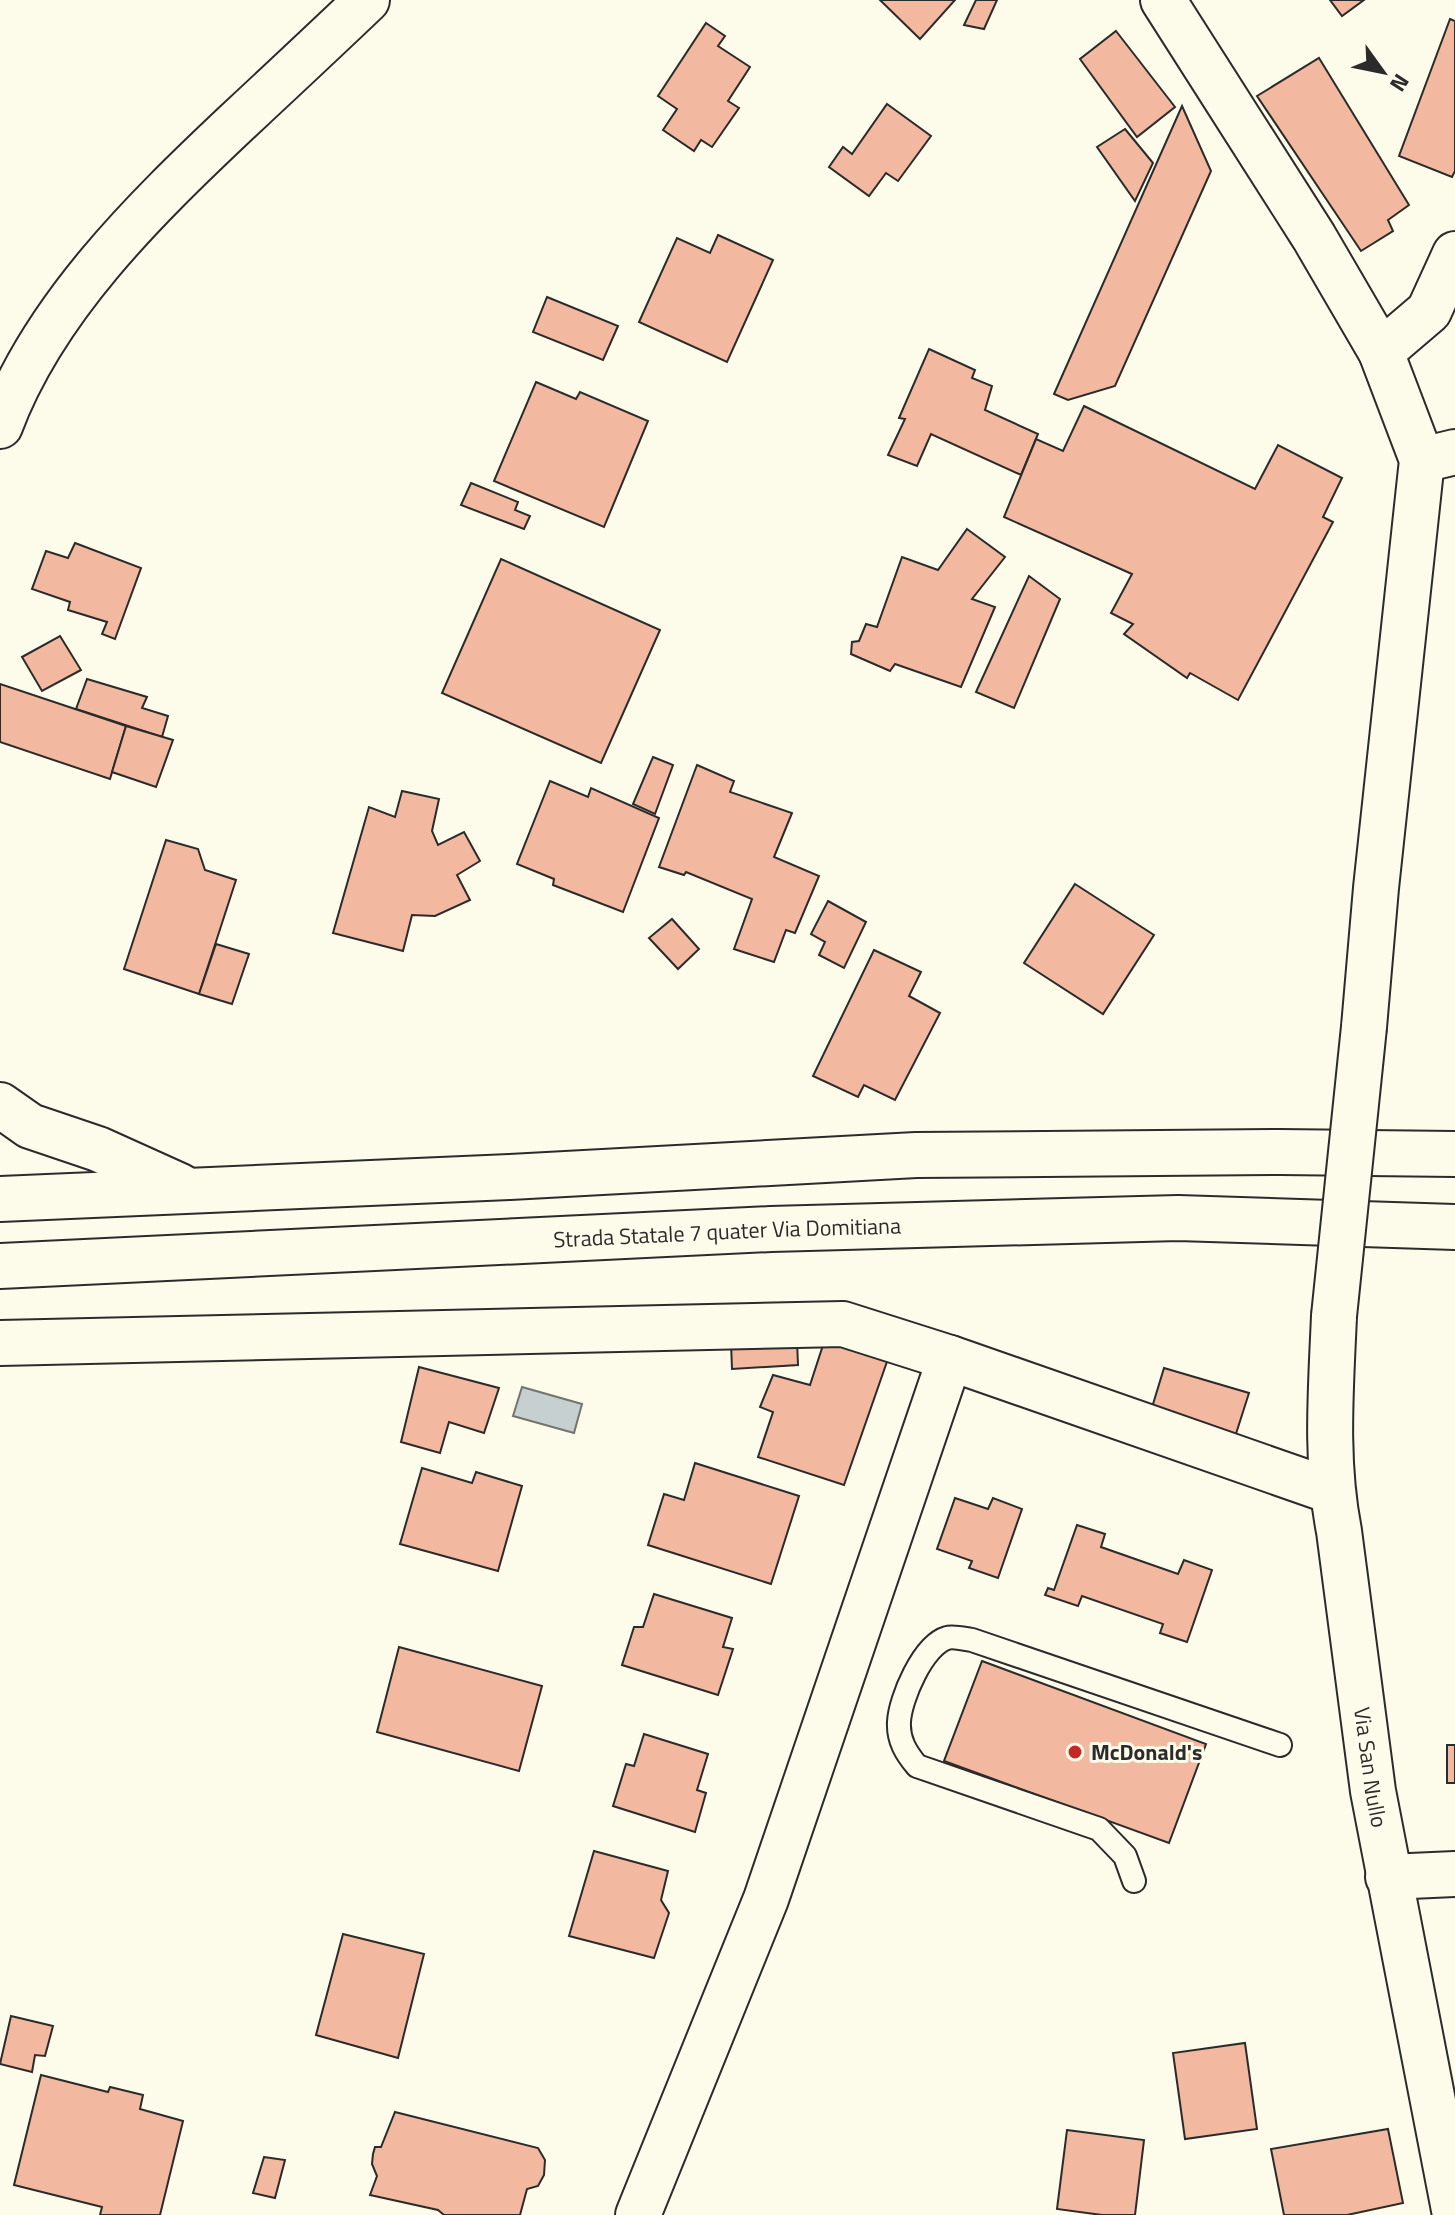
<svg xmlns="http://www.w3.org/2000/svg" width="1455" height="2215" font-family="'Titillium Web',sans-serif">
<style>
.water{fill:#c7d0d0;stroke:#74746e;stroke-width:2}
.building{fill:#f2b8a0;stroke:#2b2b2b;stroke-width:2}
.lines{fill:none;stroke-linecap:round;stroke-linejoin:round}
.service-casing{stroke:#2b2b2b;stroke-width:26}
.minor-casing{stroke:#2b2b2b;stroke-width:48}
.tertiary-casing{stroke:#2b2b2b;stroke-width:48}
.trunk-casing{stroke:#2b2b2b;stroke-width:48}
.service{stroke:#fdfbea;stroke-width:22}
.minor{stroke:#fdfbea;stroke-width:44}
.tertiary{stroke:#fdfbea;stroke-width:44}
.trunk{stroke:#fdfbea;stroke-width:44}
.tertiary-bridge-casing{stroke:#2b2b2b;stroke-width:48;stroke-linecap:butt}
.tertiary-bridge{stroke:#fdfbea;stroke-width:44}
.poi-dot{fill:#c62828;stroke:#fdfbea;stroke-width:3}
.labels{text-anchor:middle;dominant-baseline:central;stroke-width:6;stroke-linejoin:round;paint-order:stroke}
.street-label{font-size:22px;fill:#2b2b2b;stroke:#fdfbea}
.poi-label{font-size:22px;font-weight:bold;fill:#2b2b2b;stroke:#fdfbea;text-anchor:start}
</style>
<rect width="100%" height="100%" fill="#fdfbea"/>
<path class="water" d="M 522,1387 L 582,1404 L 574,1433 L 513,1416 Z"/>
<g class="building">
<path d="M 880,0 L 955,0 L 920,39 Z"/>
<path d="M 976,0 L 997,0 L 984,29 L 964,25 Z"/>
<path d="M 1330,0 L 1364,0 L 1342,16 Z"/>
<path d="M 1450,19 L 1455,21 L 1455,171 L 1452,177 L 1399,156 Z"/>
<path d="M 706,23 L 725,36 L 718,46 L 750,67 L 728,101 L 739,108 L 712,147 L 701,140 L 694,151 L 663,130 L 677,109 L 658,96 Z"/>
<path d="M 1116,31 L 1175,107 L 1137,137 L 1080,59 Z"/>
<path d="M 1319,58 L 1409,205 L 1388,220 L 1393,231 L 1361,251 L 1257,96 Z"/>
<path d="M 887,104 L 931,136 L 898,181 L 886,173 L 869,196 L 829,167 L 843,147 L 852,154 Z"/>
<path d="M 1182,106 L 1211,171 L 1115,386 L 1068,400 L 1054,394 Z"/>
<path d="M 1125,129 L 1153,163 L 1135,201 L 1097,147 Z"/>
<path d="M 718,235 L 773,260 L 727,362 L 639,322 L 677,238 L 710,253 Z"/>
<path d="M 547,297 L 618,326 L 603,360 L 533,332 Z"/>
<path d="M 929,349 L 975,370 L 972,378 L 992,386 L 985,410 L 1038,434 L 1021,475 L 931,434 L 917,466 L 888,455 L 905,419 L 899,418 Z"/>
<path d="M 536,382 L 576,399 L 580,392 L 648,421 L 604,527 L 494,481 Z"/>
<path d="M 1084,406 L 1255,489 L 1278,445 L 1342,478 L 1323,517 L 1333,522 L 1238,700 L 1190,673 L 1187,678 L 1124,634 L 1133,624 L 1111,613 L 1132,574 L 1004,517 L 1036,439 L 1063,451 Z"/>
<path d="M 471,483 L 518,502 L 515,510 L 530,516 L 524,529 L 461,505 Z"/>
<path d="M 967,529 L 1005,557 L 972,599 L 995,607 L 961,687 L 895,664 L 890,671 L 851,654 L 852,642 L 859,641 L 866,624 L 877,627 L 902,557 L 938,570 Z"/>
<path d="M 75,543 L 141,568 L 115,639 L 102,634 L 107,622 L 68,610 L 70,602 L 32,589 L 46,551 L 68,558 Z"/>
<path d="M 501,559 L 660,630 L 601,763 L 442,693 Z"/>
<path d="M 1029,576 L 1060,599 L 1014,708 L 976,692 Z"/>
<path d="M 60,636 L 81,670 L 42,691 L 22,657 Z"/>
<path d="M 87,679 L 147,697 L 142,708 L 168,716 L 162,737 L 76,709 Z"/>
<path d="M 0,684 L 126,726 L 110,779 L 0,742 Z"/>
<path d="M 126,726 L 173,740 L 156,787 L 112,772 Z"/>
<path d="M 653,757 L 673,765 L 655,814 L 633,804 Z"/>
<path d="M 697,765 L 734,781 L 730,792 L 792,813 L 774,857 L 819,876 L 795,933 L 786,930 L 774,962 L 734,949 L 752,899 L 686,872 L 684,875 L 659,867 Z"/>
<path d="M 550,781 L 588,797 L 591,788 L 659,818 L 623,912 L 553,885 L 554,879 L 517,864 Z"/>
<path d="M 402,791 L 439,799 L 432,831 L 438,845 L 464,832 L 480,861 L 457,875 L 470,900 L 435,916 L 412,915 L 403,951 L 333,933 L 369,807 L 395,817 Z"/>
<path d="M 166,840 L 198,849 L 205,870 L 236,880 L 199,994 L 124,969 Z"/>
<path d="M 1075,884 L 1154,935 L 1103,1014 L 1024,963 Z"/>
<path d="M 828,901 L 866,922 L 844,968 L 819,955 L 825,942 L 811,934 Z"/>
<path d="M 672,919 L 699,949 L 678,969 L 649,938 Z"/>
<path d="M 216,944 L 249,954 L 232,1004 L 199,994 Z"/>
<path d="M 874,950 L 921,972 L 909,996 L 940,1013 L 895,1100 L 864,1085 L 858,1097 L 813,1076 Z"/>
<path d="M 825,1339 L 890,1353 L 844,1485 L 758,1457 L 773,1412 L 760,1407 L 773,1375 L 810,1385 Z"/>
<path d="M 797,1340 L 798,1365 L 732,1369 L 731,1343 Z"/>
<path d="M 419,1367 L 499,1388 L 484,1433 L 449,1422 L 440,1453 L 401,1442 Z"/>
<path d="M 1164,1368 L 1249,1393 L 1234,1440 L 1150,1414 Z"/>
<path d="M 695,1463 L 799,1496 L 771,1584 L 648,1545 L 664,1494 L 684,1500 Z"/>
<path d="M 422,1468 L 472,1483 L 476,1472 L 522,1486 L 498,1571 L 400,1544 Z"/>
<path d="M 955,1498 L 988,1509 L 993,1498 L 1022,1509 L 998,1578 L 969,1568 L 972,1561 L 937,1549 Z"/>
<path d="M 1077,1525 L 1105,1534 L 1101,1547 L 1178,1574 L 1184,1560 L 1212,1570 L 1187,1642 L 1160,1633 L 1163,1624 L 1082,1596 L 1078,1606 L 1045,1595 L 1048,1588 L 1054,1590 Z"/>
<path d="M 654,1594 L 732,1618 L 723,1647 L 733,1649 L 718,1695 L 622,1665 L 634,1627 L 643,1627 Z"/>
<path d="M 399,1647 L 542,1686 L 519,1771 L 377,1732 Z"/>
<path d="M 982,1661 L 1206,1744 L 1169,1843 L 944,1761 Z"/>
<path d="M 644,1734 L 708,1754 L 697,1790 L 706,1793 L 695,1832 L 613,1806 L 626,1764 L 634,1766 Z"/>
<rect x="1447" y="1745" width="8" height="38"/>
<path d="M 594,1851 L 668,1871 L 661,1900 L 669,1913 L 654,1958 L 569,1936 Z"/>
<path d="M 343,1934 L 424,1954 L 398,2058 L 316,2035 Z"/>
<path d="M 11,2016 L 53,2026 L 45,2056 L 35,2055 L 32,2072 L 0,2064 Z"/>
<path d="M 1245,2043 L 1257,2129 L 1185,2139 L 1173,2053 Z"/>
<path d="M 41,2075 L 108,2092 L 110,2087 L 143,2095 L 140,2109 L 183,2121 L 160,2215 L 100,2215 L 102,2207 L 14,2185 Z"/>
<path d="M 395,2112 L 538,2148 L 545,2160 L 544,2175 L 538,2186 L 527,2189 L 520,2215 L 444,2215 L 438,2210 L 370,2195 L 377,2176 L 372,2164 L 373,2154 L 375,2147 L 381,2147 Z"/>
<path d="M 1388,2129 L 1403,2203 L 1347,2215 L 1284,2215 L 1271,2149 Z"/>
<path d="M 1067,2130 L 1144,2140 L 1135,2215 L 1102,2215 L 1057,2209 Z"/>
<path d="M 264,2157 L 285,2160 L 275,2198 L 253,2193 Z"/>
</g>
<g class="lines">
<defs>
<path id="service" d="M 1134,1881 L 1125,1856 L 1099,1829 L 917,1766 C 906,1753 898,1740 899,1722 C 900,1699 923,1645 947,1638 C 953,1636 965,1639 972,1640 L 1280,1745"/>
<g id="minor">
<path d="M 1381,352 L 1429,311 L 1455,254"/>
<path d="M 1422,460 L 1455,452"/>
<path d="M 0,1343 L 843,1324 L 950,1358 L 1331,1491"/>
<path d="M 638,2215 L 766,1899 L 950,1358"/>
</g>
<g id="tertiary">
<path d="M 1163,0 L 1314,237 L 1381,352 L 1422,460 L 1376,888 L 1364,1027"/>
<path id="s1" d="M 1334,1316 C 1331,1388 1325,1460 1339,1531 L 1373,1791 L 1455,2215"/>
</g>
<g id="trunk">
<path d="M 0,426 C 44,308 144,210 234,125 C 278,84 323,42 367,0"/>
<path d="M 0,1105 L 30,1126 L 98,1149 L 180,1186"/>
<path d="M 0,1199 L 510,1177 L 916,1155 L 1280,1152 L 1455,1154"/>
<path id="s2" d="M 0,1266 L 771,1229 L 1178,1218 L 1455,1227"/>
<path d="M 1388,1877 L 1455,1874"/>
</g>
</defs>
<use href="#service" class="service-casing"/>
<use href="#minor" class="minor-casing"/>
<use href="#tertiary" class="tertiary-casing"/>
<use href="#trunk" class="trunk-casing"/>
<use href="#service" class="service"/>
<use href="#minor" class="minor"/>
<use href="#tertiary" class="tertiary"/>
<use href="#trunk" class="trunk"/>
<defs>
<path id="tertiary-bridge" d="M 1334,1316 L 1364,1027"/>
</defs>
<use href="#tertiary-bridge" class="tertiary-bridge-casing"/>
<use href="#tertiary-bridge" class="tertiary-bridge"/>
</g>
<circle class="poi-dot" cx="1075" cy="1752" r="8"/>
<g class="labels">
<g class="street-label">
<text stroke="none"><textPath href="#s2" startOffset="728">Strada Statale 7 quater Via Domitiana</textPath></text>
<text stroke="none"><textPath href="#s1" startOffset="454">Via San Nullo</textPath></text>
</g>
<g class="poi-label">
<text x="1091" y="1752">McDonald's</text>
</g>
</g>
<g transform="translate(1383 72) rotate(123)" stroke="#fdfbea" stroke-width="6" paint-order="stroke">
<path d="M0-6L14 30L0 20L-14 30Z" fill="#2b2b2b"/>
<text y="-12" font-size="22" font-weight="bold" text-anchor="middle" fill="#2b2b2b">N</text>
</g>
</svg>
